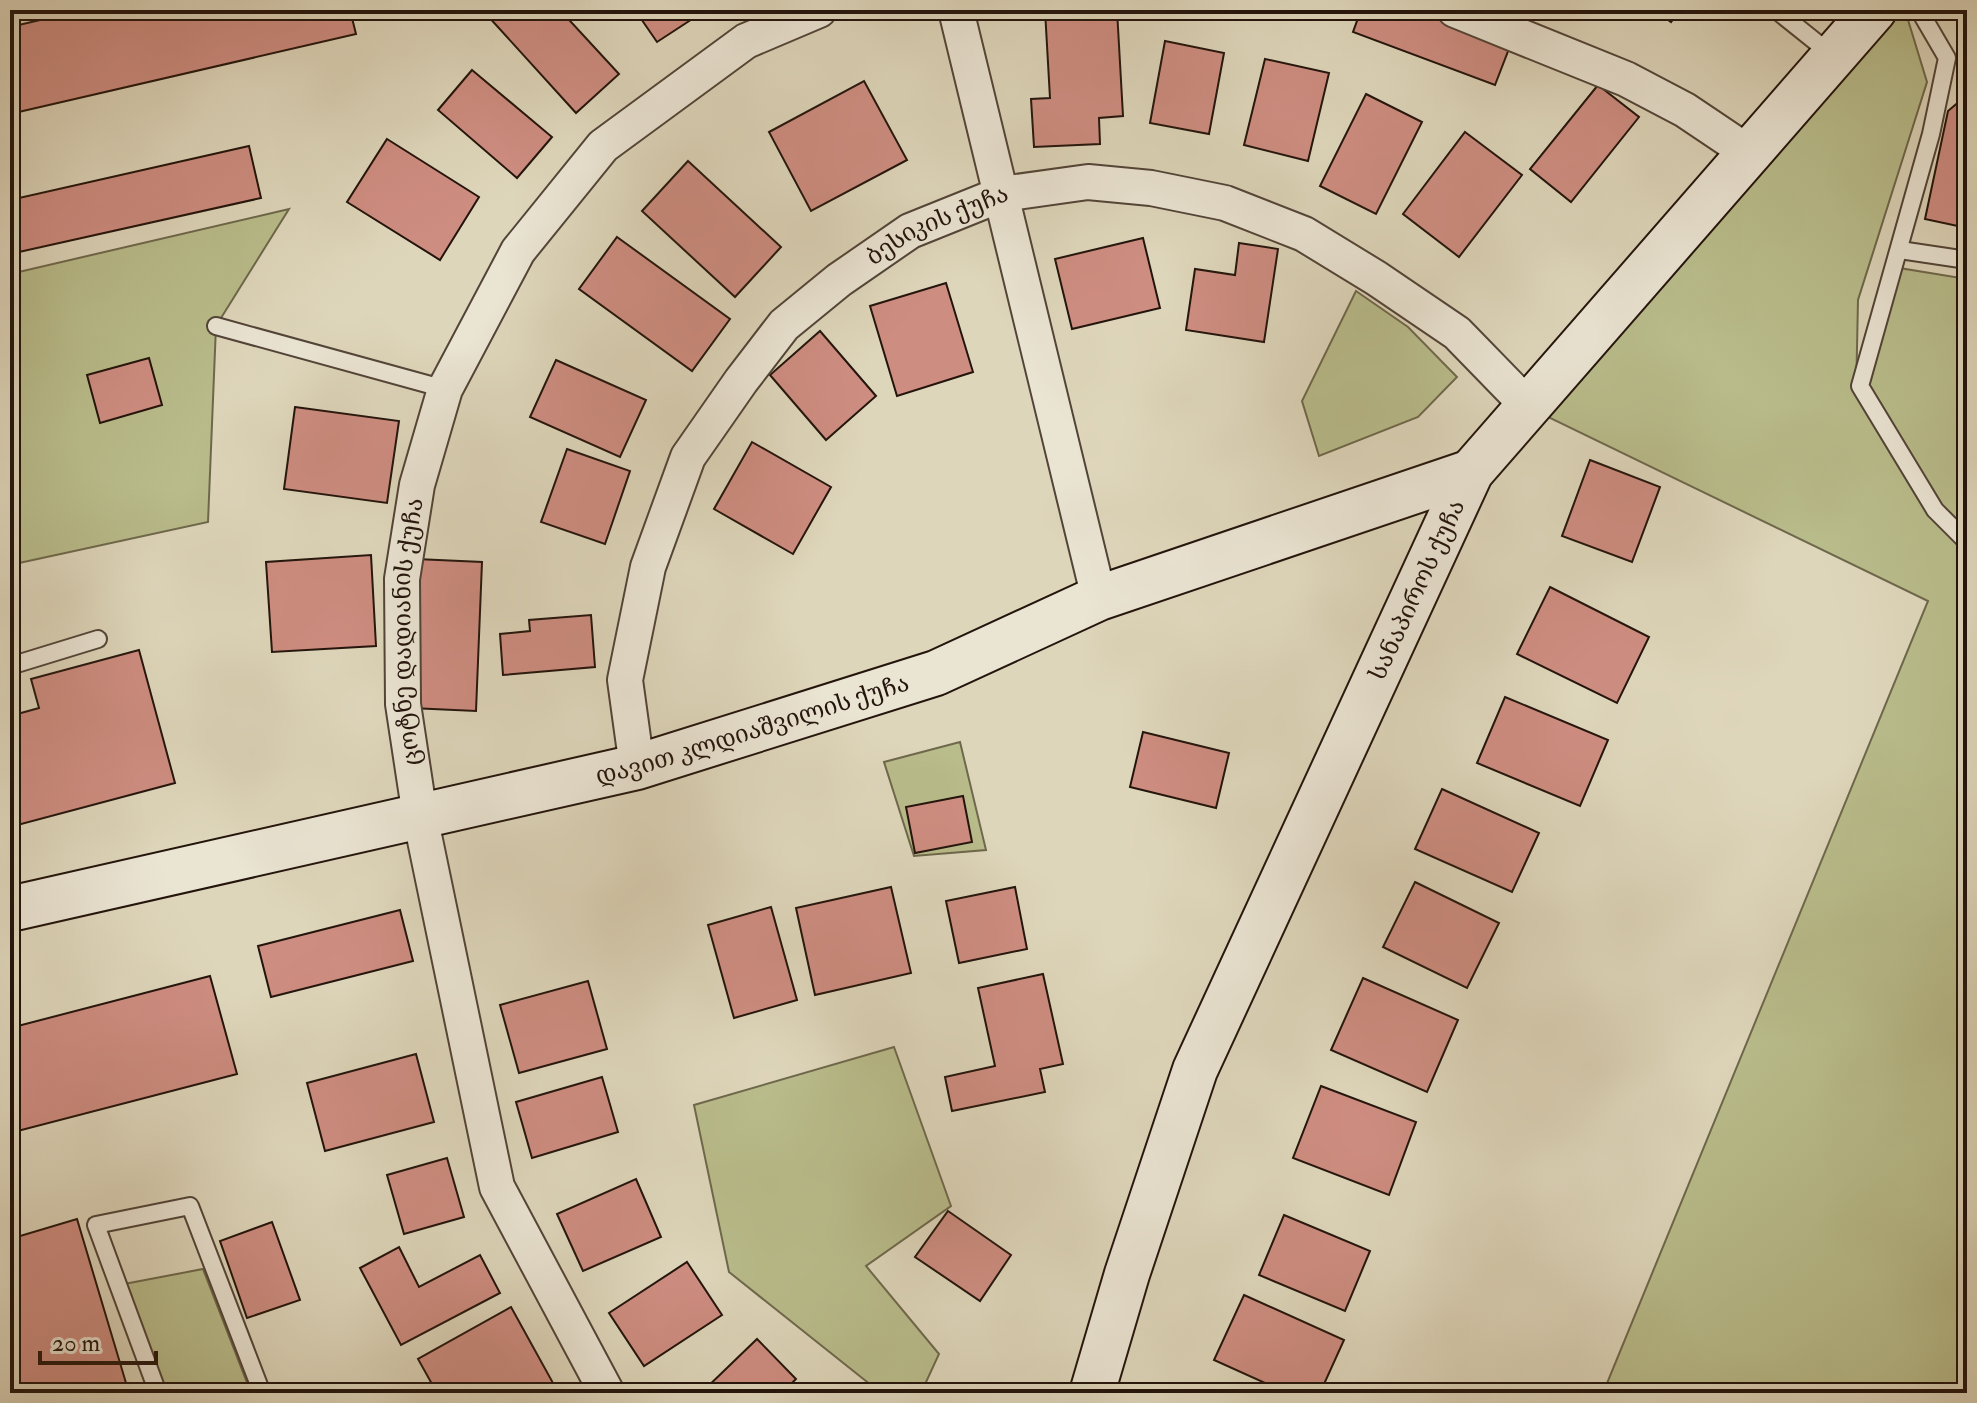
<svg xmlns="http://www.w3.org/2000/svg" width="1977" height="1403" font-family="'IM FELL Double Pica','Noto Serif Georgian',serif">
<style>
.green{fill:#b9bc8b;stroke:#6e684c;stroke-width:2}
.building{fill:#ce8d81;stroke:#23140c;stroke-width:2}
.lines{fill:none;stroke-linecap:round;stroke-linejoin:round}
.lane-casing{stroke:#524438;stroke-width:20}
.street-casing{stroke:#524438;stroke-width:38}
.secondary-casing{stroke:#23140c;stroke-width:48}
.lane{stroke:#eae4d3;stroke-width:16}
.street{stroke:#eae4d3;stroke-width:34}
.secondary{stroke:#eae4d3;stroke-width:44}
.labels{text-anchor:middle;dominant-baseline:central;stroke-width:6;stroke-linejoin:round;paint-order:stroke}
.street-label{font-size:24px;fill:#23140c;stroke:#eae4d3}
</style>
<rect width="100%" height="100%" fill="#ded6bb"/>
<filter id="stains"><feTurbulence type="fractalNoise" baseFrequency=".0025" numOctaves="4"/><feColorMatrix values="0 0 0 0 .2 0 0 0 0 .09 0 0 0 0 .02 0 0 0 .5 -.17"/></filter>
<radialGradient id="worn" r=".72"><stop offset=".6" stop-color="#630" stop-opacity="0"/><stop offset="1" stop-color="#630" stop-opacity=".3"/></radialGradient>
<g class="green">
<path d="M 1892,10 L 1905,10 L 1927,82 L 1858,300 L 1856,396 L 1893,267 L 1967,279 L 1967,1393 L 1603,1393 L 1928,601 L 1548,417 Z"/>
<path d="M 289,209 L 216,326 L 208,522 L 10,565 L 10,274 Z"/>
<path d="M 1356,291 L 1408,327 L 1457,377 L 1418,417 L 1319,456 L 1302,401 Z"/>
<path d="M 960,742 L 986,850 L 914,856 L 884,762 Z"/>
<path d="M 894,1047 L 951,1206 L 866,1266 L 939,1354 L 921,1393 L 881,1393 L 729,1272 L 694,1105 Z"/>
<path d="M 203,1269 L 251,1393 L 164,1393 L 124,1284 Z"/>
</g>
<g class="building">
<path d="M 83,10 L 350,10 L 356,34 L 10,114 L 10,27 Z"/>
<path d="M 493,10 L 560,10 L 619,74 L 576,113 L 487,15 Z"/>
<path d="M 635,10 L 706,10 L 657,42 Z"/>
<path d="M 1045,10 L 1117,10 L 1123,116 L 1099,118 L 1100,144 L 1034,147 L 1031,99 L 1050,98 Z"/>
<path d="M 1361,10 L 1414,10 L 1510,46 L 1495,85 L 1353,32 Z"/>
<path d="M 1655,10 L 1680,10 L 1671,22 Z"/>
<path d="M 1165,41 L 1224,53 L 1209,134 L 1150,123 Z"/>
<path d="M 1265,59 L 1329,73 L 1308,161 L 1244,145 Z"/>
<path d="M 472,70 L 552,137 L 517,178 L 438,110 Z"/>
<path d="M 864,81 L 907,160 L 811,211 L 769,132 Z"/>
<path d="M 1598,85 L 1639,117 L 1571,202 L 1530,169 Z"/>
<path d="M 1366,94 L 1422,122 L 1376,214 L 1320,186 Z"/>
<path d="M 1967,95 L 1967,228 L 1925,219 L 1948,111 Z"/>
<path d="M 1465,132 L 1522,175 L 1459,257 L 1403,214 Z"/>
<path d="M 387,139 L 479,197 L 440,260 L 347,202 Z"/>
<path d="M 249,146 L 261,198 L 10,254 L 10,200 Z"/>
<path d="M 688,161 L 781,247 L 735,297 L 642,211 Z"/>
<path d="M 617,237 L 730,319 L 692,371 L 579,289 Z"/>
<path d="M 1143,238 L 1160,308 L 1072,329 L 1055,259 Z"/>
<path d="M 1239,243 L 1278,249 L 1264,342 L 1186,330 L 1195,269 L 1235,275 Z"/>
<path d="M 946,283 L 973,372 L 897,396 L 870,306 Z"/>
<path d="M 820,331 L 876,396 L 826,440 L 770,375 Z"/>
<path d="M 149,358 L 162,405 L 100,423 L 87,375 Z"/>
<path d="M 556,360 L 646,400 L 620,457 L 530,417 Z"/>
<path d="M 295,407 L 399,421 L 387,503 L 284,489 Z"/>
<path d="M 752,442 L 831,487 L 793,554 L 714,509 Z"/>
<path d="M 567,449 L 630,471 L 605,544 L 541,522 Z"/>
<path d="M 1590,460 L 1660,487 L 1632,562 L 1562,536 Z"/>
<path d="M 371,555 L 376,646 L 272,652 L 266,562 Z"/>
<path d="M 416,559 L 482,562 L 476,711 L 411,708 Z"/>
<path d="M 1550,587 L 1649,637 L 1617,703 L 1517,654 Z"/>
<path d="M 591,615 L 595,667 L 503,675 L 500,634 L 530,631 L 529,620 Z"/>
<path d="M 139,650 L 175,783 L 10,827 L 10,716 L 39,708 L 31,679 Z"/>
<path d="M 1505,697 L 1608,740 L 1580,806 L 1477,763 Z"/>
<path d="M 1143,732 L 1229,753 L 1216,808 L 1130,787 Z"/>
<path d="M 1442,789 L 1539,833 L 1512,892 L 1415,849 Z"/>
<path d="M 963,796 L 972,842 L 915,853 L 906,807 Z"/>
<path d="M 1415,882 L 1499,923 L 1467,988 L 1383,947 Z"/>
<path d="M 891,887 L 911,973 L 815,995 L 796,908 Z"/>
<path d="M 1015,887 L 1027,949 L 959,963 L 946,901 Z"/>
<path d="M 771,907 L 797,1000 L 734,1018 L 708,925 Z"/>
<path d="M 400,910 L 413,961 L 271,997 L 258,946 Z"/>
<path d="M 1043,974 L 1063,1064 L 1040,1069 L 1045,1092 L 952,1111 L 945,1077 L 995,1066 L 978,988 Z"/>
<path d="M 210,976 L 237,1074 L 10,1133 L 10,1028 Z"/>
<path d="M 1363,978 L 1458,1020 L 1427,1092 L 1331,1050 Z"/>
<path d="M 588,981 L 607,1049 L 519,1073 L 500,1005 Z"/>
<path d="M 416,1054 L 434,1122 L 325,1151 L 307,1083 Z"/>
<path d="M 602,1077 L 618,1132 L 532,1158 L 516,1102 Z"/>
<path d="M 1321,1086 L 1416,1122 L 1389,1195 L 1293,1158 Z"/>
<path d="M 447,1158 L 464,1217 L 404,1234 L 387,1175 Z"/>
<path d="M 636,1179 L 661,1237 L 583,1271 L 557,1214 Z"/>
<path d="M 948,1211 L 1011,1255 L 980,1301 L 915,1257 Z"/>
<path d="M 1284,1215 L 1370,1251 L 1345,1311 L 1259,1275 Z"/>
<path d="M 77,1219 L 129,1393 L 18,1393 L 10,1366 L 10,1239 Z"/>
<path d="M 272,1222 L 300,1300 L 247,1318 L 220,1241 Z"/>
<path d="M 399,1247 L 419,1287 L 480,1255 L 500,1293 L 401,1345 L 360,1268 Z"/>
<path d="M 687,1262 L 722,1315 L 644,1366 L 609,1313 Z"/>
<path d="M 1244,1295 L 1344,1340 L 1320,1393 L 1287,1393 L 1214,1360 Z"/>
<path d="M 511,1307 L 553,1383 L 535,1393 L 437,1393 L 418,1359 Z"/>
<path d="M 757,1339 L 796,1379 L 782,1393 L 701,1393 Z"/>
</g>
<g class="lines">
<defs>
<g id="lane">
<path d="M 1776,10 L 1831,54"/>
<path d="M 1919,10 L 1947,58 L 1931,134 L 1860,386 L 1935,510 L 1967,542"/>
<path d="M 1900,250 L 1967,260"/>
<path d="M 216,326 L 445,389"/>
<path d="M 10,666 L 98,639"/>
<path d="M 158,1393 L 96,1225 L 190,1206 L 262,1393"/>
</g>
<g id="street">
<path d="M 956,10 L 1099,598"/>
<path d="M 1455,10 L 1626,79 L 1685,110 L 1749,153"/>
<path id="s1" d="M 637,767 L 625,680 L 648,567 L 688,457 L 741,381 L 784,325 L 839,280 L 910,231 L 1002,194 L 1088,182 L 1151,188 L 1225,203 L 1304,234 L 1376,278 L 1457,333 L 1528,406"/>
<path id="s2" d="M 607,1393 L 497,1187 L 420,816 L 403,704 L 402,579 L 417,485 L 445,389 L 518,251 L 603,146 L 746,41 L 819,10"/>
</g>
<g id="secondary">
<path id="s3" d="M 10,909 L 637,767 L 936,673 L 1099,598 L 1471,472"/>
<path id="s4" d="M 1092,1393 L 1127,1274 L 1195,1070 L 1471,472 L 1874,10"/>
</g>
</defs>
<use href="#lane" class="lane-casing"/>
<use href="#street" class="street-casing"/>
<use href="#secondary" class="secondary-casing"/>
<use href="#lane" class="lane"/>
<use href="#street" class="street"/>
<use href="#secondary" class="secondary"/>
</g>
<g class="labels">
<g class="street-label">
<text stroke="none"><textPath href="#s1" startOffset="668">ბესიკის ქუჩა</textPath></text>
<text stroke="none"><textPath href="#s4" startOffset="868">სანაპიროს ქუჩა</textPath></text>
<text stroke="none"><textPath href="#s2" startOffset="798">ცოტნე დადიანის ქუჩა</textPath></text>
<text stroke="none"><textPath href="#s3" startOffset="764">დავით კლდიაშვილის ქუჩა</textPath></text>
</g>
</g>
<rect width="1977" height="1403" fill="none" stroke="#ded6bb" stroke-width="40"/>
<rect x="12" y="12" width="1953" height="1379" fill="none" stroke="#23140c" stroke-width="4"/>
<rect x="20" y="20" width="1937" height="1363" fill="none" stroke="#23140c" stroke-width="2"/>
<path d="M40 1351v12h116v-12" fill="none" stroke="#23140c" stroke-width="4"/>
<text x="52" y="1351" font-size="24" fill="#23140c" stroke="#eae4d3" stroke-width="6" paint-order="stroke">20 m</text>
<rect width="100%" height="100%" filter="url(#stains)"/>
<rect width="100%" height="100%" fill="url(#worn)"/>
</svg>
